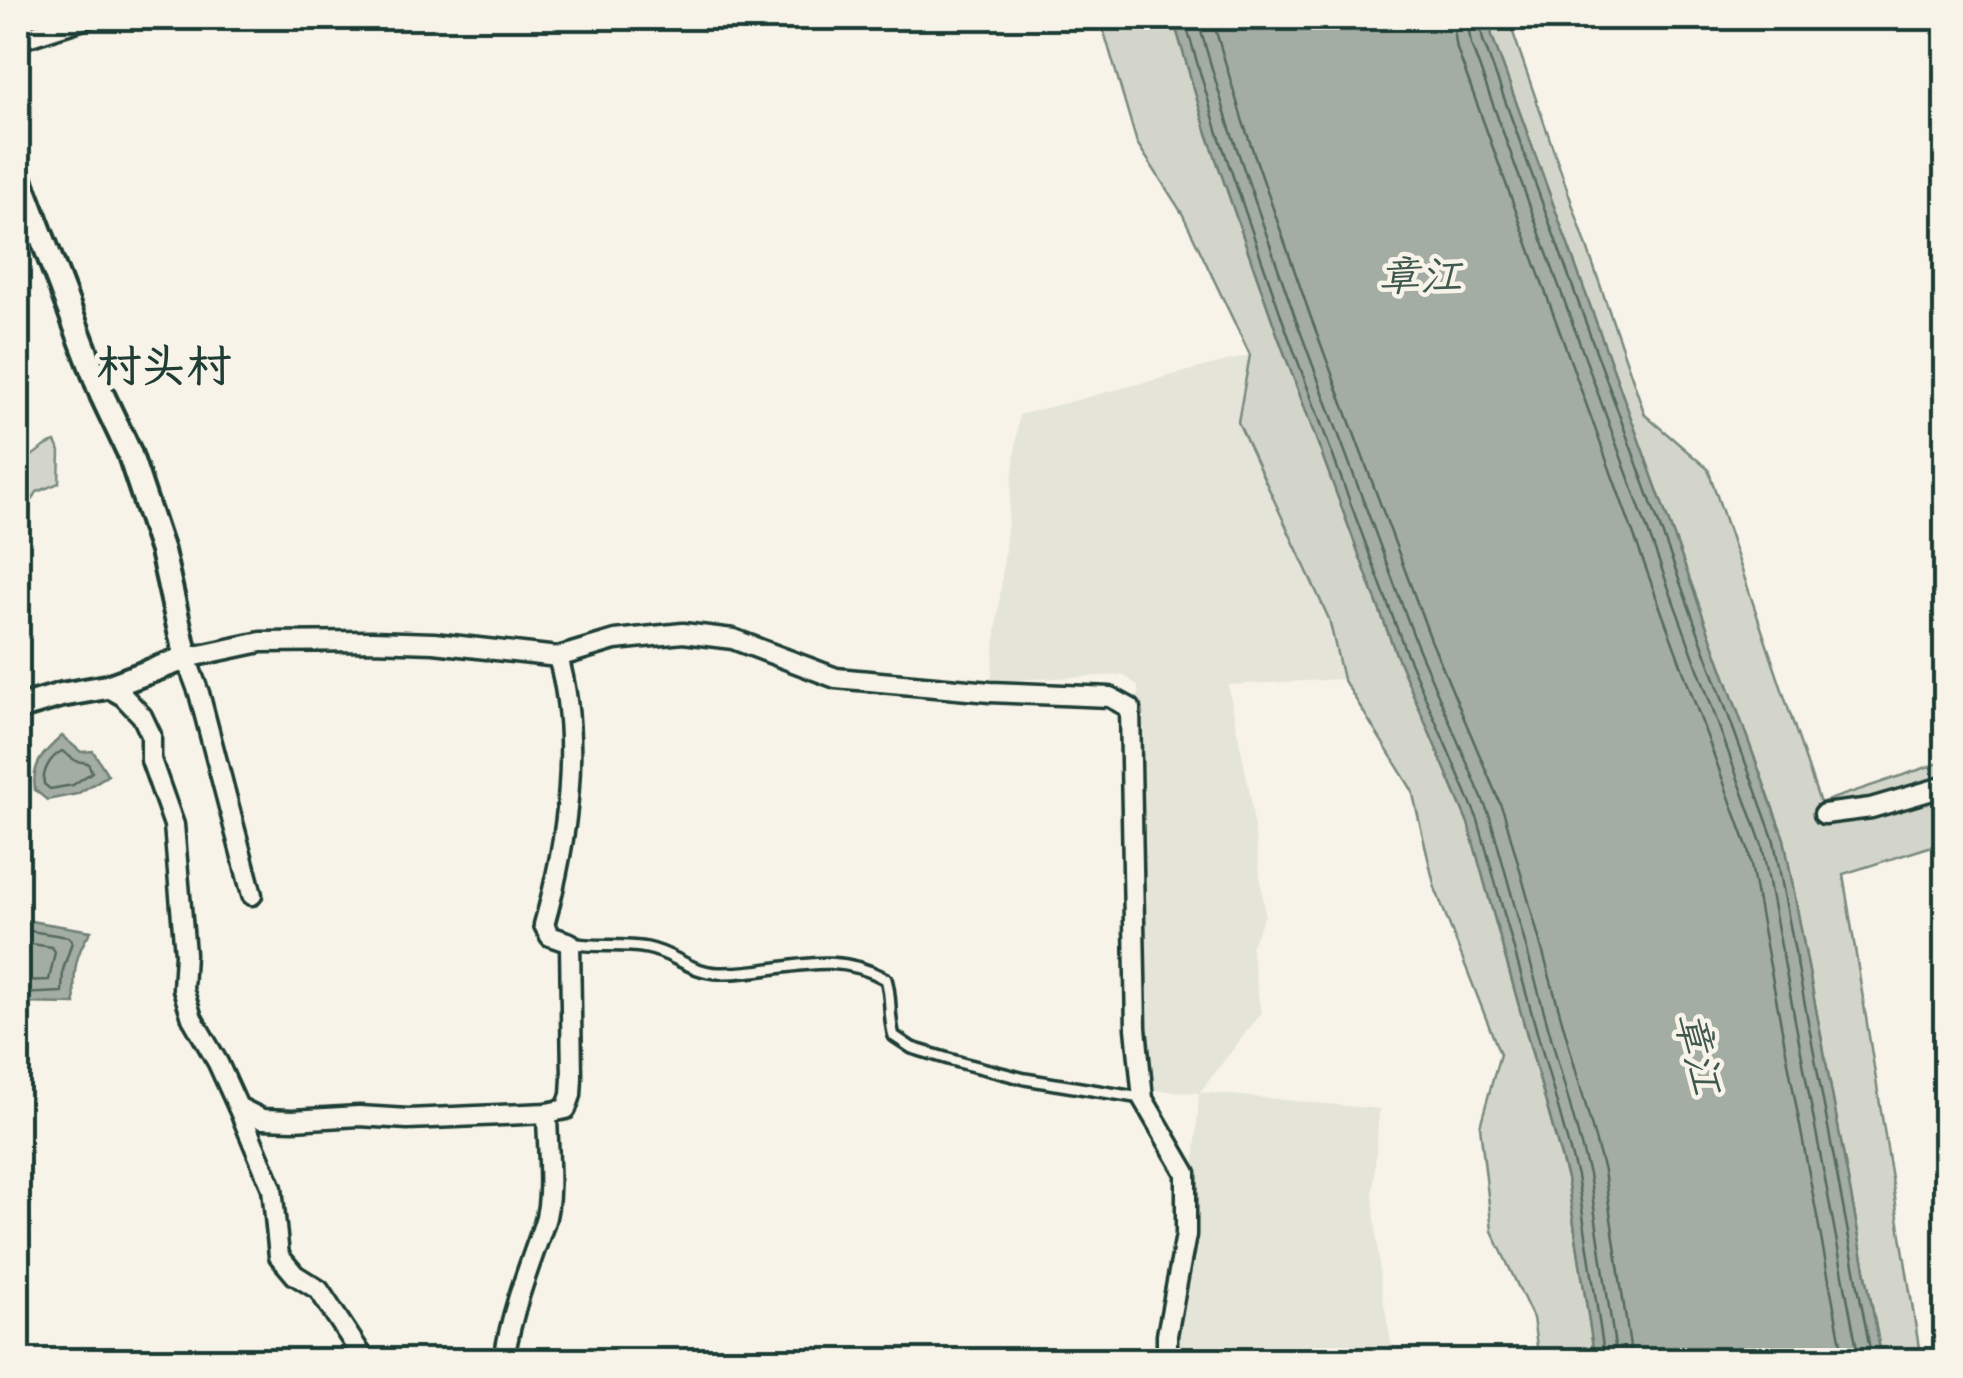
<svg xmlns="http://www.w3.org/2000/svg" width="1963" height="1378" font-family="Dekko,'LXGW WenKai TC',sans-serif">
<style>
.built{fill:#e5e4d9}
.green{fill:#d3d5ca;stroke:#79897f;stroke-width:2.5}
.water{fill:#a4ada3;stroke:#6f8077;stroke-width:2.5}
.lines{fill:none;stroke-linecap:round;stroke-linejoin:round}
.shore{stroke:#546a60;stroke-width:2.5}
.service-casing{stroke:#1f3d34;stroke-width:16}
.minor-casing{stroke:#1f3d34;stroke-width:25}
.tertiary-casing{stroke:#1f3d34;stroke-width:30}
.service{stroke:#f7f3e8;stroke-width:9}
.minor{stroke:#f7f3e8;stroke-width:18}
.tertiary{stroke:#f7f3e8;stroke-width:22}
.labels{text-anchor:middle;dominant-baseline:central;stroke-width:9;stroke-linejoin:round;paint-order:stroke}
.water-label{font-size:42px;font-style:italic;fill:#405950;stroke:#f7f3e8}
.quarter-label{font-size:45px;font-weight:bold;fill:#1f3d34;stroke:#f7f3e8}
</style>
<rect width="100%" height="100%" fill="#f7f3e8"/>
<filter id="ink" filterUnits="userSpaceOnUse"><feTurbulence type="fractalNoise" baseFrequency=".01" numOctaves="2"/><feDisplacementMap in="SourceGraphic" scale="20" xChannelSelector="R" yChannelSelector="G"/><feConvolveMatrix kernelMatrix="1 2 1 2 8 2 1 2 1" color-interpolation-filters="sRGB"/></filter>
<g filter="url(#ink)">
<path class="built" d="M 1250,355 L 1238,422 L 1329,619 L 1343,679 L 1228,685 L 1250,793 L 1265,915 L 1251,947 L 1261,1013 L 1200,1092 L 1379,1109 L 1373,1195 L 1381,1286 L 1394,1360 L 1174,1360 L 1188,1264 L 1199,1093 L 1152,1090 L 1145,1038 L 1138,686 L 1123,675 L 991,681 L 1019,415 Z"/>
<g class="green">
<path d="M 1100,18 L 1173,18 L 1207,133 L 1275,328 L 1396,654 L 1468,823 L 1567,1179 L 1595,1360 L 1539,1360 L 1533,1318 L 1492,1231 L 1480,1126 L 1500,1054 L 1435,888 L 1412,790 L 1343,679 L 1329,619 L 1238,422 L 1250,355 L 1182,213 L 1137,143 Z"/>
<path d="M 1489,18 L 1508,18 L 1645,415 L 1708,469 L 1820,803 L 1945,761 L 1945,842 L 1843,874 L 1921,1360 L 1882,1360 L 1784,839 L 1492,36 Z"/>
<path d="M 55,442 L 60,452 L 59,483 L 37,492 L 29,506 C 12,498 17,478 18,461 C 34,460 40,445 55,442 Z"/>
</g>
<g class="water">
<path d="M 1173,18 L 1489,18 L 1492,36 L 1784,839 L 1882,1360 L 1595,1360 L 1567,1178 L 1468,823 L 1396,654 L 1275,328 L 1207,133 Z"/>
<path d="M 62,736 L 81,752 L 93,751 L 108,775 L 77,794 L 47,800 L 35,790 C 31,764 44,752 62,736 Z"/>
<path d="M 18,919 L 91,931 C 74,954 73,976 75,1004 L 18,1003 Z"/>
</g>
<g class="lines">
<g class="shore">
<path d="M 1184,18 L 1217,130 L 1284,324 L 1405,650 L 1478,820 L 1577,1176 L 1605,1360"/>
<path d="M 1197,18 L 1229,126 L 1296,320 L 1417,645 L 1490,817 L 1589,1174 L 1617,1360"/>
<path d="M 1212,18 L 1243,122 L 1310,315 L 1431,640 L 1504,813 L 1604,1171 L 1632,1360"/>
<path d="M 1452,18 L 1457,49 L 1748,849 L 1844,1360"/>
<path d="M 1467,18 L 1471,44 L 1762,845 L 1859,1360"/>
<path d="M 1479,18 L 1483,40 L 1774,841 L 1872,1360"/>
<path d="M 62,751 L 76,761 L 88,763 L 92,772 L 73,785 L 50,789 L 44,784 C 42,770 51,757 62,751 Z"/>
<path d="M 18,929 L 68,937 L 72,942 L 63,970 L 62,992 L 18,994"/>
<path d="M 18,942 L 52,947 L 55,952 L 49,980 L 18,981"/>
</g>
<defs>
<path id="service" d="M 570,943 C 595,948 622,943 647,948 C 674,953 691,973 719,973 C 780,975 827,946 886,979 C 892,998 888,1017 894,1036 L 912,1048 L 962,1063 L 1025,1079 L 1141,1098"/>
<g id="minor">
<path d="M 1943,18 L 1946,19"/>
<path d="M 18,40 L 87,18"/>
<path d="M 107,687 L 123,696 L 142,716 L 151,735 L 151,760 L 174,825 L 185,954 L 183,989 L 192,1018 L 218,1063 L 238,1107 L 262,1119 L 293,1120 L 359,1116 L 408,1119 L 547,1113 L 566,1109 L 571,1095 L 572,1077 L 570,943 L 550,936 L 544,925 C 567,843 582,740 558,657"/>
<path d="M 1824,814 L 1871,808 L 1946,786"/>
<path d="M 252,895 L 199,693 L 186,658 L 261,642 L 371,641 L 434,643 L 558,657 L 615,640 L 683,633 L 733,639 L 836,678 L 990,692 L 1110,697 L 1130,708 L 1136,1028 L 1143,1099 L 1186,1173 L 1186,1235 L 1167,1335 L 1167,1360"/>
<path d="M 238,1107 L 272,1188 L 279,1256 L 295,1275 L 319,1290 L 365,1360"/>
<path d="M 504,1360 C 511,1313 528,1269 544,1224 C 554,1195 547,1144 547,1113"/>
</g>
<path id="tertiary" d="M 18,174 L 102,395 L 129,452 L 162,551 L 186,658 L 107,687 L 61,695 L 18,708"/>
</defs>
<use href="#service" class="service-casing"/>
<use href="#minor" class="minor-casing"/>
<use href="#tertiary" class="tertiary-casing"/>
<use href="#service" class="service"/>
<use href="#minor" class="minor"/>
<use href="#tertiary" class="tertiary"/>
</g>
</g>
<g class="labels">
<g class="water-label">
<text x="1420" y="282">章江</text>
<text transform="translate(1693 1054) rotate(77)">章江</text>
</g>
<g class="quarter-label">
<text x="164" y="372">村头村</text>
</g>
</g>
<rect width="1963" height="1378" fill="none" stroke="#f7f3e8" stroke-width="60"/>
<rect x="30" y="30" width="1903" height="1318" fill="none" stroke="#1f3d34" stroke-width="4" filter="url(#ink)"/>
</svg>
